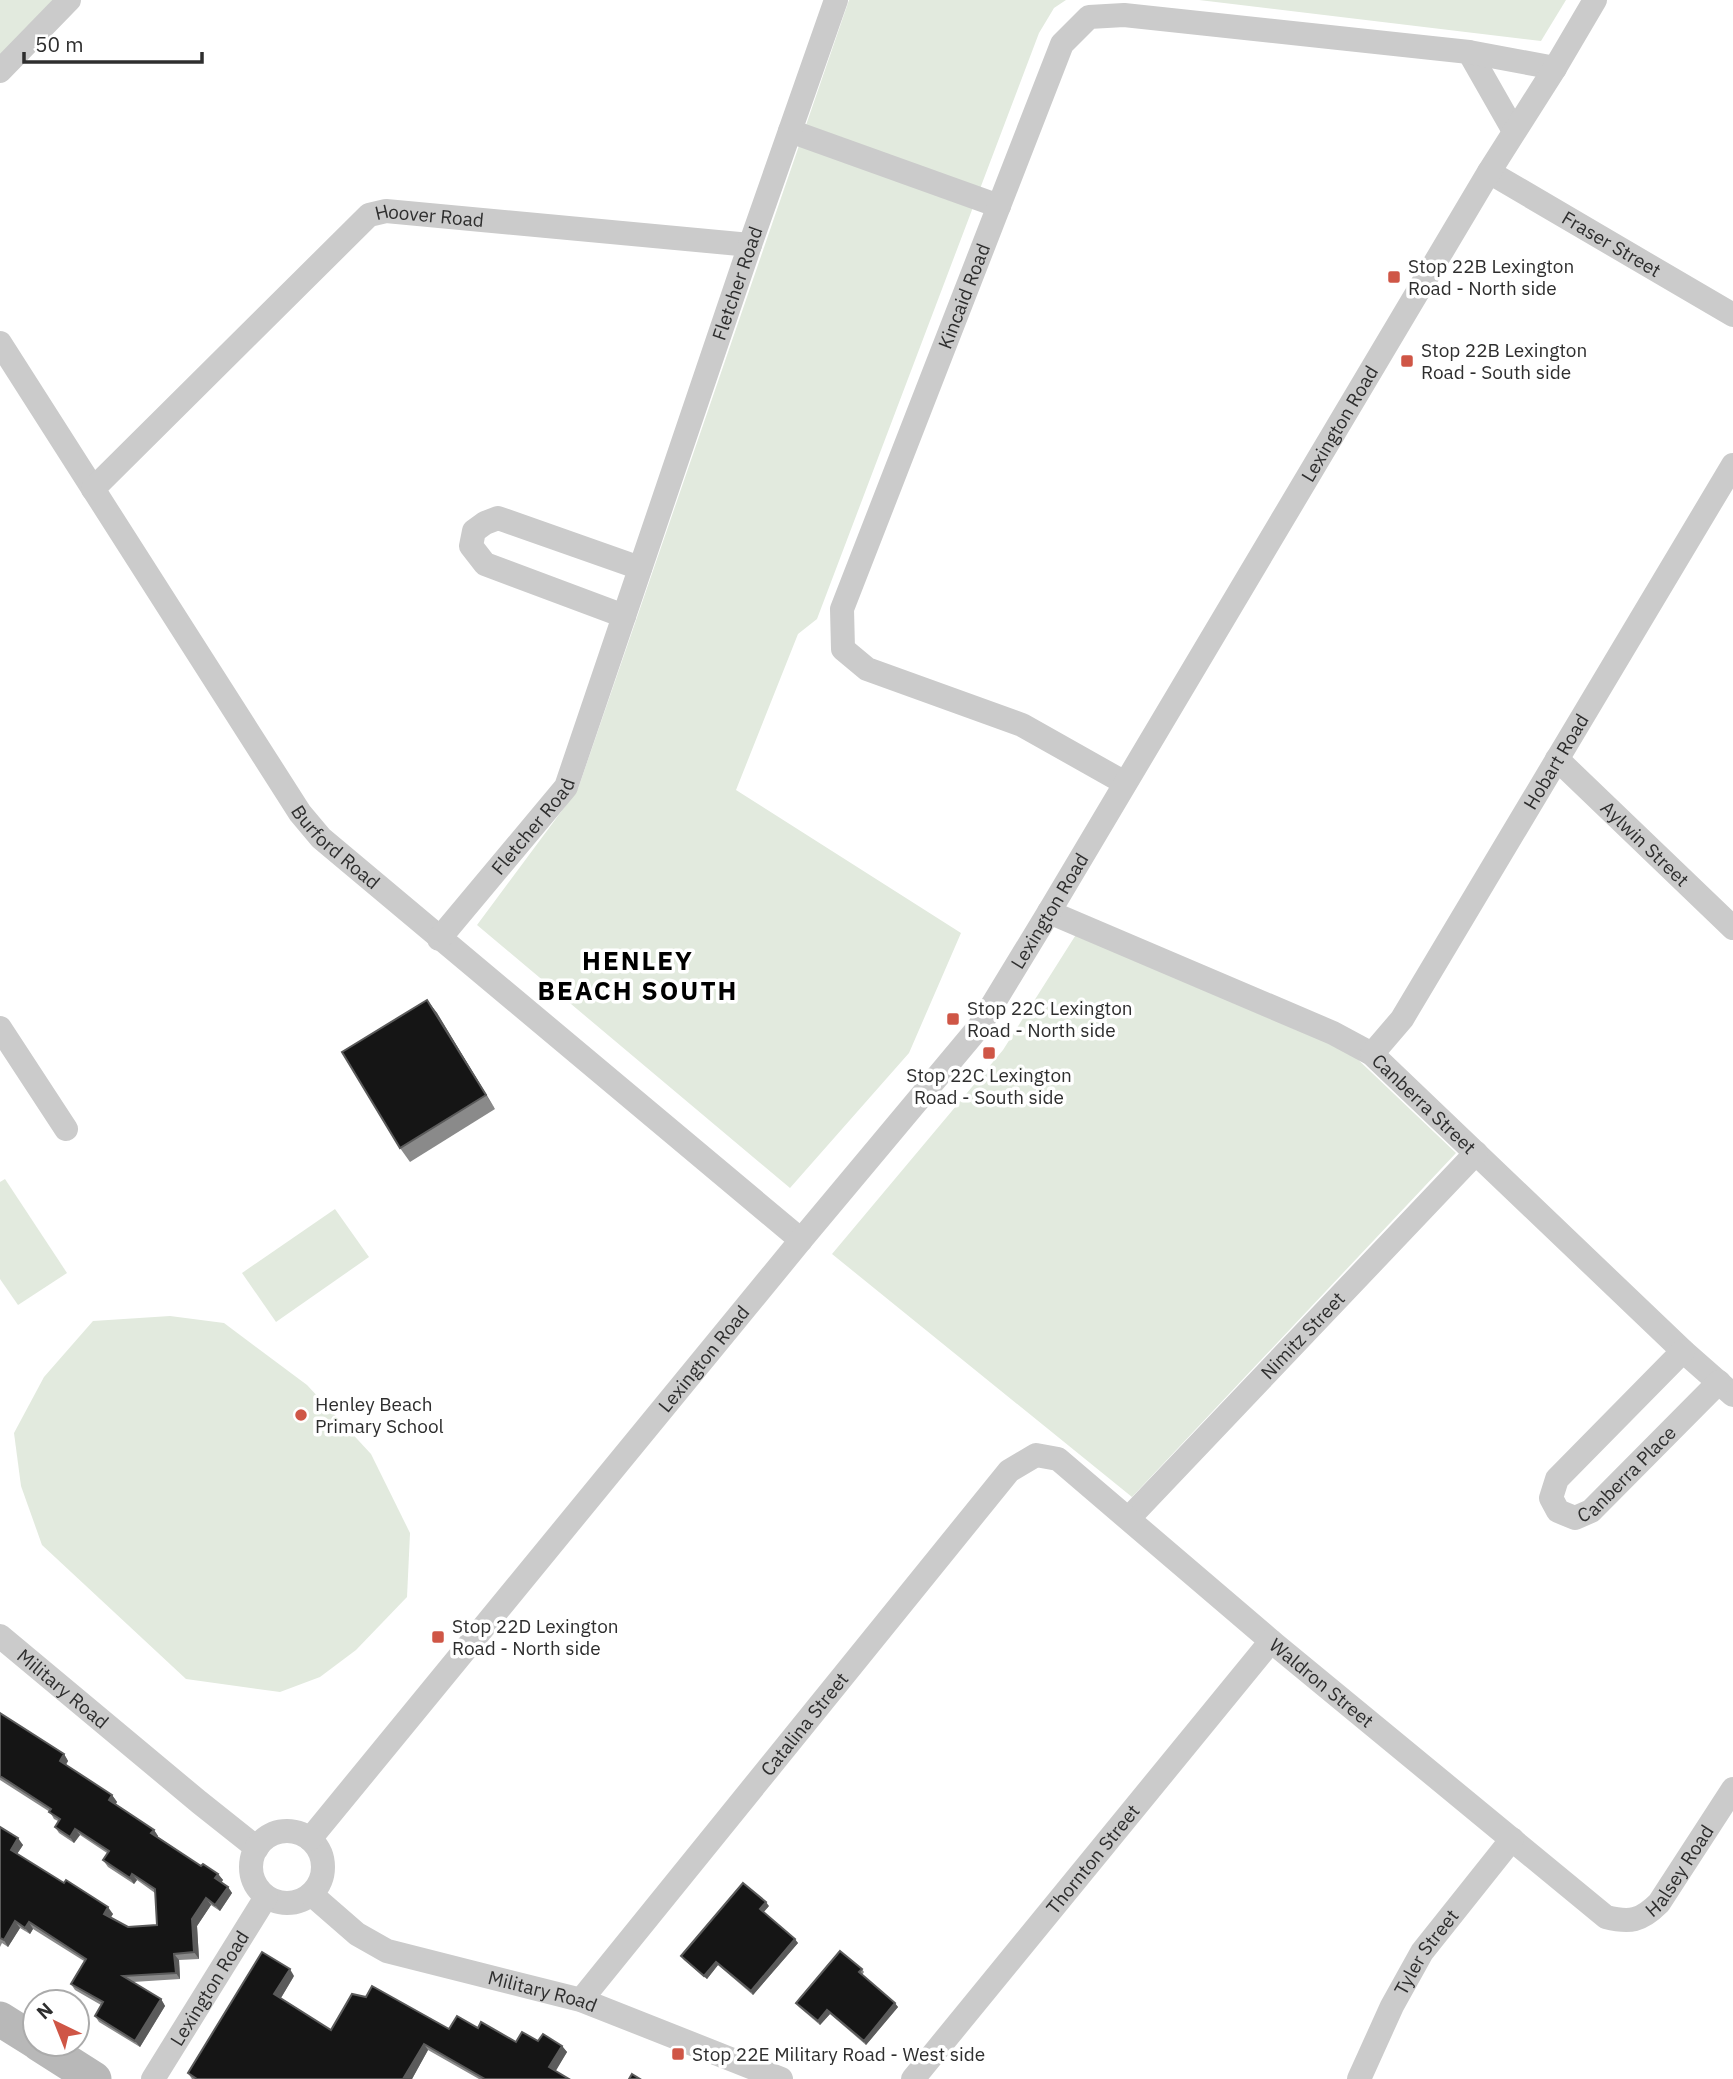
<svg xmlns="http://www.w3.org/2000/svg" width="1733" height="2079" font-family="'IBM Plex Sans',sans-serif">
<style>
.green{fill:#e2eade}
.lines{fill:none;stroke-linecap:round;stroke-linejoin:round}
.minor{stroke:#cbcbcb;stroke-width:24}
.secondary{stroke:#b8b8b8;stroke-width:35}
.wall{fill:#8a8a8a}
.shaded-wall{fill:#5b5b5b}
.building{fill:#151515;stroke:#5b5b5b;stroke-width:2}
.poi-dot{fill:#cf5646;stroke:#fff;stroke-width:2.5}
.labels{text-anchor:middle;dominant-baseline:central;stroke-width:7;stroke-linejoin:round;paint-order:stroke}
.street-label{font-size:19px;fill:#2e2e2e;stroke:#fff}
.poi-label{font-size:19px;fill:#2e2e2e;stroke:#fff;text-anchor:start}
.district-label{font-size:26px;font-weight:bold;letter-spacing:2px;fill:#000;stroke:#fff}
</style>
<rect width="100%" height="100%" fill="#fff"/>
<g class="green">
<path d="M 0,0 L 58,0 L 0,59 Z"/>
<path d="M 849,0 L 1066,0 L 1054,8 L 1039,33 L 817,619 L 798,634 L 736,790 L 961,933 L 909,1053 L 790,1188 L 477,925 L 578,789 Z"/>
<path d="M 1199,0 L 1566,0 L 1541,41 Z"/>
<path d="M 1077,933 L 1349,1051 L 1456,1153 L 1132,1497 L 832,1254 L 1003,1050 Z"/>
<path d="M 5,1179 L 67,1273 L 18,1305 L 0,1279 L 0,1182 Z"/>
<path d="M 335,1209 L 369,1257 L 276,1322 L 242,1273 Z"/>
<path d="M 170,1316 L 224,1323 L 307,1385 L 371,1454 L 410,1533 L 407,1597 L 356,1650 L 320,1677 L 280,1692 L 186,1679 L 42,1545 L 21,1486 L 14,1433 L 44,1377 L 93,1321 Z"/>
</g>
<g class="lines">
<g class="minor">
<path d="M 1469,52 L 1514,131"/>
<path d="M 0,71 L 69,0"/>
<path d="M 790,131 L 999,206"/>
<path id="s1" d="M 1489,172 L 1733,315"/>
<path id="s2" d="M 0,343 L 300,813 L 321,838 L 801,1240"/>
<path id="s3" d="M 93,489 L 369,215 L 386,211 L 750,245"/>
<path d="M 624,616 L 485,564 L 471,546 L 474,531 L 485,523 L 498,518 L 640,568"/>
<path id="s4" d="M 1557,759 L 1733,928"/>
<path id="s5" d="M 1125,783 L 1022,725 L 867,669 L 843,649 L 842,609 L 1062,44 L 1089,17 L 1124,15 L 1469,52 L 1555,68"/>
<path id="s6" d="M 1049,912 L 1333,1033 L 1372,1054 L 1683,1351 L 1733,1395"/>
<path id="s7" d="M 439,939 L 566,787 L 750,245 L 836,0"/>
<path d="M 0,1028 L 66,1129"/>
<path id="s8" d="M 1372,1054 L 1402,1019 L 1733,465"/>
<path id="s9" d="M 1683,1351 L 1557,1479 L 1551,1498 L 1558,1511 L 1575,1518 L 1591,1511 L 1719,1382"/>
<path id="s10" d="M 1129,1518 L 1476,1153"/>
<path id="s11" d="M 0,1636 L 199,1802 L 257,1848"/>
<circle cx="287" cy="1867" r="36"/>
<path id="s12" d="M 310,1839 L 801,1240 L 979,1027 L 1049,912 L 1489,172 L 1555,68 L 1595,0"/>
<path id="s13" d="M 311,1894 L 357,1934 L 387,1951 L 581,2000 L 781,2079"/>
<path id="s14" d="M 581,2000 L 1009,1471 L 1036,1455 L 1058,1459 L 1271,1641 L 1606,1917 C 1630,1923 1641,1921 1659,1903 L 1733,1789"/>
<path id="s15" d="M 153,2079 L 266,1897"/>
<path id="s16" d="M 913,2079 L 1271,1641"/>
<path id="s17" d="M 1359,2079 L 1392,2006 L 1422,1952 L 1512,1839"/>
</g>
<g class="secondary">
<path d="M 0,2019 L 35,2041"/>
<path d="M 39,2044 L 94,2079"/>
</g>
</g>
<g class="wall">
<path d="M 427,1000 L 437,1013 L 495,1109 L 410,1162 L 400,1148 Z"/>
<path d="M 0,1713 L 64,1754 L 68,1761 L 66,1765 L 112,1795 L 117,1802 L 116,1804 L 154,1830 L 158,1836 L 158,1837 L 201,1866 L 218,1874 L 223,1880 L 221,1882 L 228,1887 L 232,1893 L 220,1911 L 211,1905 L 197,1926 L 199,1959 L 179,1960 L 180,1979 L 133,1982 L 161,1999 L 165,2006 L 140,2047 L 99,2022 L 95,2016 L 101,2005 L 75,1990 L 71,1984 L 84,1961 L 33,1929 L 30,1934 L 20,1928 L 8,1947 L 2,1943 L 0,1947 L 0,1827 L 23,1845 L 17,1854 L 113,1914 L 111,1917 L 128,1927 L 157,1925 L 155,1893 L 137,1880 L 134,1884 L 108,1867 L 103,1860 L 107,1853 L 80,1835 L 74,1843 L 59,1833 L 55,1827 L 58,1821 L 54,1819 L 50,1812 L 0,1780 Z"/>
<path d="M 769,1906 L 763,1912 L 798,1943 L 753,1995 L 718,1965 L 707,1979 L 684,1960 L 681,1956 Z"/>
<path d="M 862,1969 L 864,1972 L 862,1975 L 898,2007 L 866,2045 L 830,2014 L 820,2025 L 799,2007 L 796,2003 Z"/>
<path d="M 294,1976 L 281,1998 L 331,2030 L 449,2029 L 478,2028 L 516,2042 L 538,2041 L 562,2046 L 567,2052 L 555,2071 L 569,2079 L 479,2079 L 428,2050 L 412,2079 L 192,2079 L 188,2073 Z"/>
</g>
<g class="shaded-wall">
<path d="M 427,1000 L 437,1013 L 495,1109 L 486,1095 Z"/>
<path d="M 64,1754 L 68,1761 L 64,1767 L 60,1761 Z"/>
<path d="M 112,1795 L 117,1802 L 114,1806 L 109,1800 Z"/>
<path d="M 75,1829 L 80,1835 L 74,1843 L 70,1837 Z"/>
<path d="M 154,1830 L 158,1836 L 156,1840 L 151,1833 Z"/>
<path d="M 18,1838 L 23,1845 L 15,1857 L 11,1850 Z"/>
<path d="M 132,1874 L 137,1880 L 134,1884 L 130,1878 Z"/>
<path d="M 218,1874 L 223,1880 L 220,1885 L 215,1878 Z"/>
<path d="M 228,1887 L 232,1893 L 220,1911 L 215,1905 Z"/>
<path d="M 206,1898 L 211,1905 L 197,1926 L 199,1959 L 194,1952 L 192,1919 Z"/>
<path d="M 766,1902 L 769,1906 L 763,1913 L 760,1909 Z"/>
<path d="M 108,1907 L 113,1914 L 109,1920 L 104,1914 Z"/>
<path d="M 15,1921 L 20,1928 L 8,1947 L 4,1940 Z"/>
<path d="M 29,1922 L 33,1929 L 30,1934 L 25,1928 Z"/>
<path d="M 795,1939 L 798,1943 L 753,1995 L 751,1991 Z"/>
<path d="M 174,1954 L 179,1960 L 180,1979 L 176,1973 Z"/>
<path d="M 716,1962 L 718,1965 L 707,1979 L 704,1976 Z"/>
<path d="M 290,1969 L 294,1976 L 279,2001 L 274,1994 Z"/>
<path d="M 161,1999 L 165,2006 L 140,2047 L 135,2041 Z"/>
<path d="M 895,2003 L 898,2007 L 866,2045 L 864,2041 Z"/>
<path d="M 827,2010 L 830,2014 L 820,2025 L 818,2021 Z"/>
<path d="M 424,2044 L 428,2050 L 412,2079 L 403,2079 Z"/>
<path d="M 562,2046 L 567,2052 L 554,2074 L 549,2067 Z"/>
</g>
<g class="building">
<path d="M 427,1000 L 486,1095 L 400,1148 L 342,1052 Z"/>
<path d="M 0,1713 L 64,1754 L 60,1761 L 112,1795 L 109,1800 L 154,1830 L 151,1833 L 201,1866 L 203,1864 L 218,1874 L 215,1878 L 228,1887 L 215,1905 L 206,1898 L 192,1919 L 194,1952 L 174,1954 L 176,1973 L 123,1976 L 161,1999 L 135,2041 L 95,2016 L 103,2002 L 71,1984 L 86,1959 L 29,1922 L 25,1928 L 15,1921 L 4,1940 L 0,1938 L 0,1827 L 18,1838 L 11,1850 L 64,1883 L 66,1880 L 108,1907 L 104,1914 L 128,1927 L 157,1925 L 155,1889 L 132,1874 L 130,1878 L 103,1860 L 109,1851 L 75,1829 L 70,1837 L 55,1827 L 60,1819 L 49,1812 L 51,1809 L 0,1776 Z"/>
<path d="M 743,1883 L 766,1902 L 760,1909 L 795,1939 L 751,1991 L 716,1962 L 704,1976 L 681,1956 Z"/>
<path d="M 840,1951 L 862,1969 L 859,1972 L 895,2003 L 864,2041 L 827,2010 L 818,2021 L 796,2003 Z"/>
<path d="M 262,1952 L 290,1969 L 274,1994 L 331,2030 L 352,1994 L 366,1997 L 372,1986 L 449,2029 L 457,2016 L 478,2028 L 481,2022 L 516,2042 L 522,2032 L 538,2041 L 543,2034 L 562,2046 L 549,2067 L 569,2079 L 485,2079 L 424,2044 L 403,2079 L 197,2079 L 188,2073 Z"/>
<path d="M 632,2074 L 640,2079 L 629,2079 Z"/>
</g>
<g class="poi-dot">
<rect x="1387" y="270" width="14" height="14" rx="3.5"/>
<rect x="1400" y="354" width="14" height="14" rx="3.5"/>
<rect x="946" y="1012" width="14" height="14" rx="3.5"/>
<rect x="982" y="1046" width="14" height="14" rx="3.5"/>
<circle cx="301" cy="1415" r="7"/>
<rect x="431" y="1630" width="14" height="14" rx="3.5"/>
<rect x="671" y="2047" width="14" height="14" rx="3.5"/>
</g>
<g class="labels">
<g class="street-label">
<text stroke="none"><textPath href="#s3" startOffset="450">Hoover Road</textPath></text>
<text stroke="none"><textPath href="#s1" startOffset="142">Fraser Street</textPath></text>
<text stroke="none"><textPath href="#s7" startOffset="730">Fletcher Road</textPath></text>
<text stroke="none"><textPath href="#s5" startOffset="690">Kincaid Road</textPath></text>
<text stroke="none"><textPath href="#s12" startOffset="1755">Lexington Road</textPath></text>
<text stroke="none"><textPath href="#s8" startOffset="346">Hobart Road</textPath></text>
<text stroke="none"><textPath href="#s7" startOffset="147">Fletcher Road</textPath></text>
<text stroke="none"><textPath href="#s4" startOffset="122">Aylwin Street</textPath></text>
<text stroke="none"><textPath href="#s2" startOffset="607">Burford Road</textPath></text>
<text stroke="none"><textPath href="#s12" startOffset="1188">Lexington Road</textPath></text>
<text stroke="none"><textPath href="#s6" startOffset="425">Canberra Street</textPath></text>
<text stroke="none"><textPath href="#s10" startOffset="252">Nimitz Street</textPath></text>
<text stroke="none"><textPath href="#s12" startOffset="621">Lexington Road</textPath></text>
<text stroke="none"><textPath href="#s9" startOffset="301">Canberra Place</textPath></text>
<text stroke="none"><textPath href="#s14" startOffset="1080">Waldron Street</textPath></text>
<text stroke="none"><textPath href="#s11" startOffset="82">Military Road</textPath></text>
<text stroke="none"><textPath href="#s14" startOffset="355">Catalina Street</textPath></text>
<text stroke="none"><textPath href="#s16" startOffset="284">Thornton Street</textPath></text>
<text stroke="none"><textPath href="#s14" startOffset="1545">Halsey Road</textPath></text>
<text stroke="none"><textPath href="#s17" startOffset="144">Tyler Street</textPath></text>
<text stroke="none"><textPath href="#s15" startOffset="107">Lexington Road</textPath></text>
<text stroke="none"><textPath href="#s13" startOffset="256">Military Road</textPath></text>
</g>
<g class="poi-label">
<text x="1408" y="266">Stop 22B Lexington<tspan x="1408" dy="22">Road - North side</tspan></text>
<text x="1421" y="350">Stop 22B Lexington<tspan x="1421" dy="22">Road - South side</tspan></text>
<text x="967" y="1008">Stop 22C Lexington<tspan x="967" dy="22">Road - North side</tspan></text>
<text x="989" y="1075" text-anchor="middle">Stop 22C Lexington<tspan x="989" dy="22">Road - South side</tspan></text>
<text x="315" y="1404">Henley Beach<tspan x="315" dy="22">Primary School</tspan></text>
<text x="452" y="1626">Stop 22D Lexington<tspan x="452" dy="22">Road - North side</tspan></text>
<text x="692" y="2054">Stop 22E Military Road - West side</text>
</g>
<g class="district-label">
<text x="638" y="960">HENLEY<tspan x="638" dy="30">BEACH SOUTH</tspan></text>
</g>
</g>
<g transform="translate(56 2023) rotate(317)"><circle r="33" fill="#ffffff" stroke="#ababab" stroke-width="2"/>
<path d="M0-5L12 26L0 18L-12 26Z" fill="#cf5646"/>
<text y="-10" font-size="19" font-weight="bold" text-anchor="middle" fill="#2e2e2e">N</text>
</g>
<path d="M24 52v10h178v-10" fill="none" stroke="#2e2e2e" stroke-width="3.5"/>
<text x="35" y="52" font-size="21" fill="#2e2e2e" stroke="#ffffff" stroke-width="5" paint-order="stroke">50 m</text>
</svg>
